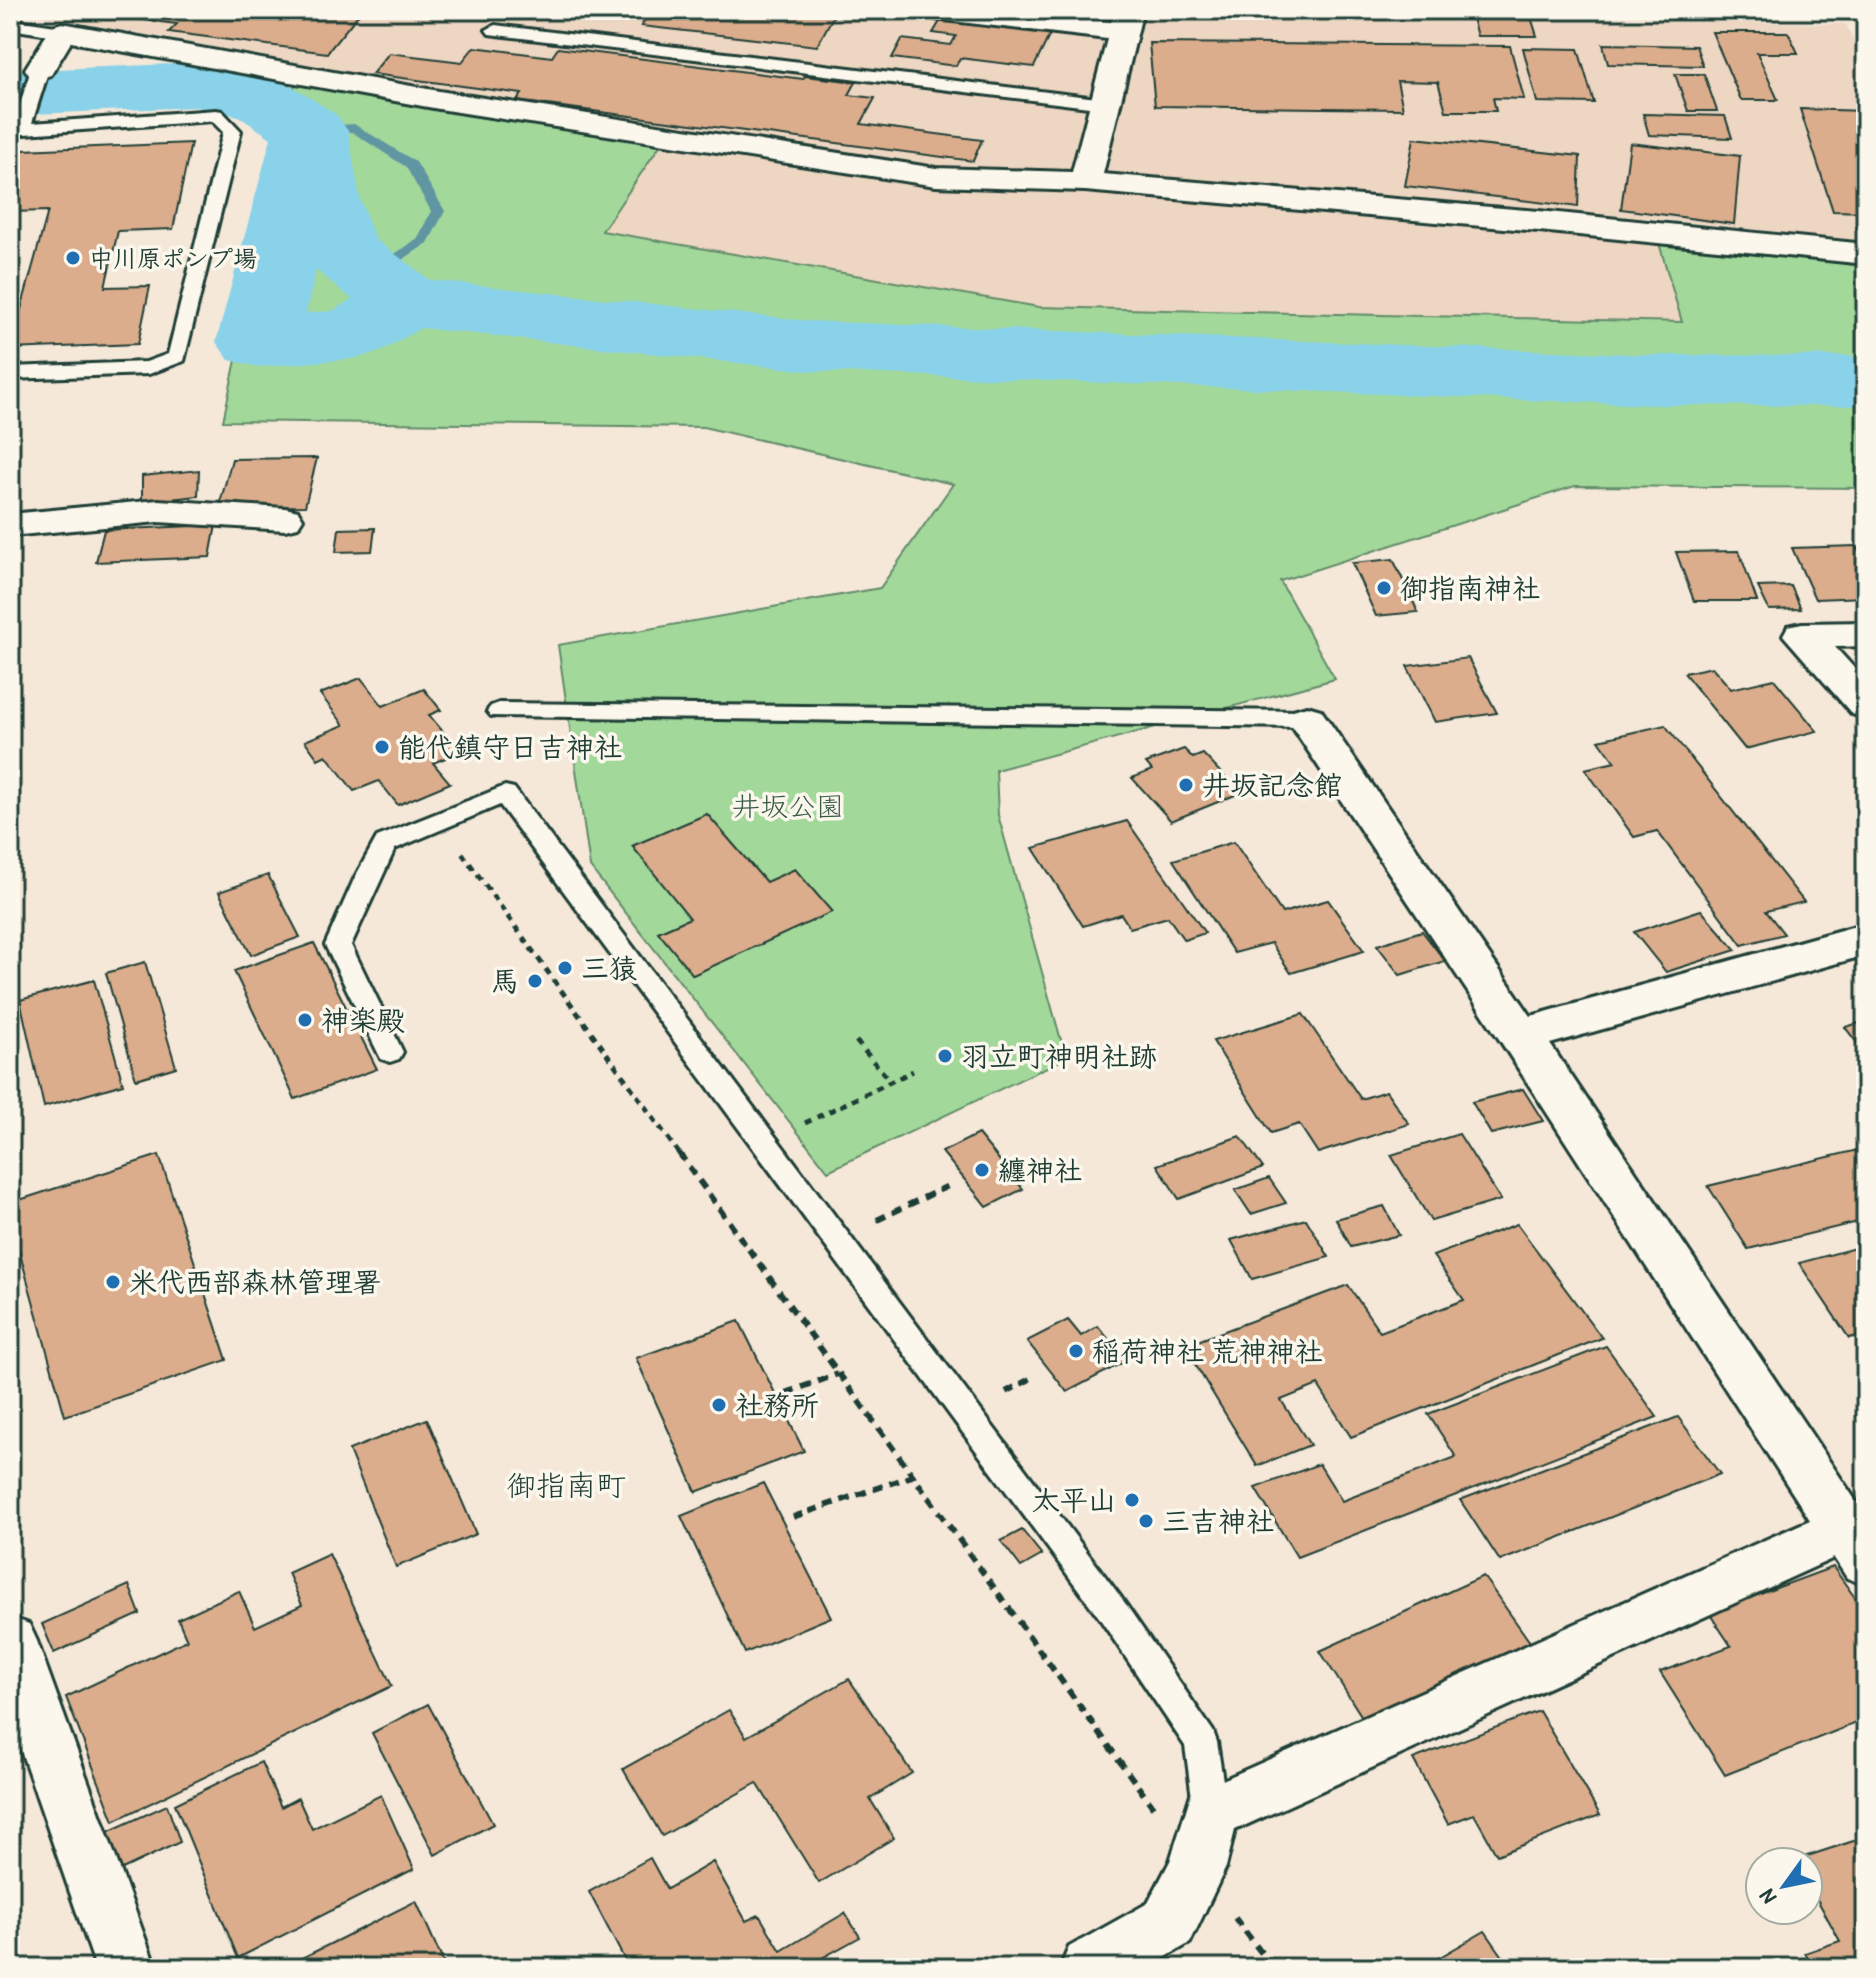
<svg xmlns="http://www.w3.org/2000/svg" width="1876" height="1978" font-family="'Patrick Hand','Klee One',sans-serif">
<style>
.built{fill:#edd6c2}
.green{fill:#a3d89b;stroke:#618a68;stroke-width:2}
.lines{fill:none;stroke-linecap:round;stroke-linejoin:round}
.stream{fill:#5f96a1;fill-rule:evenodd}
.river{fill:#89d2e9;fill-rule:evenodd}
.building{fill:#dbad8c;stroke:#1f3d34;stroke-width:2}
.lane-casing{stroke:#1f3d34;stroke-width:6}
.street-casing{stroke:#1f3d34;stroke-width:6}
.path-far1{stroke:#1f3d34;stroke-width:5;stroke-dasharray:7 6;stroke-linecap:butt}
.path{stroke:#1f3d34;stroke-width:6;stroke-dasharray:10 7;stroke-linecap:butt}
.lane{fill:#fbf7ec;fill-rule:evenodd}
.street{fill:#fbf7ec;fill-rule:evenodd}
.poi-dot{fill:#1f6fb2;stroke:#fbf7ec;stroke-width:3}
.labels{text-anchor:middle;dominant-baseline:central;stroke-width:7;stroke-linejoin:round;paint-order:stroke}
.far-poi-label{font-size:24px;font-weight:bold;fill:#1f3d34;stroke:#fbf7ec;text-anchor:start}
.poi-label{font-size:28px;font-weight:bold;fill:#1f3d34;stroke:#fbf7ec;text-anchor:start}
.park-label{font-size:28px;fill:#395c49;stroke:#fbf7ec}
.neighbourhood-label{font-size:30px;fill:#1f3d34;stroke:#fbf7ec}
</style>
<rect width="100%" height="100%" fill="#f5e8d9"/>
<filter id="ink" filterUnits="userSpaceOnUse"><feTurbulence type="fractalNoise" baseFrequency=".0125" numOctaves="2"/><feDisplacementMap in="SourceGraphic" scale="16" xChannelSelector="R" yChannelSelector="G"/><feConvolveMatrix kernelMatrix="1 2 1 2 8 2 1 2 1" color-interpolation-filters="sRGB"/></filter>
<g filter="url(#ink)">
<path class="built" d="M 10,10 L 1565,10 L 1585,20 L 1846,24 L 1866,71 L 1866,242 L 1642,217 L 1659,243 L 1683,322 L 1039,307 L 601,231 L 664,138 L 160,37 Z"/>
<path class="green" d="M 297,74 L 665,138 L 602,231 L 1039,307 L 1682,322 L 1659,243 L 1866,266 L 1866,488 L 1575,486 L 1280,581 L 1335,679 L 996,770 L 998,815 L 1066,1058 L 828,1171 L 590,867 L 558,645 L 880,588 L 953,484 L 703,427 L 223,421 Z"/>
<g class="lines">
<path class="stream" d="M 354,124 L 416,162 L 445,211 L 428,243 L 373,279 L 368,278 L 368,272 L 418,238 L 431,211 L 406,167 L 352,132 L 310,135 L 304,131 L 310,127 Z"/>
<path class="river" d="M 197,63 L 289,84 L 337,115 L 348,131 L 360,199 L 375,239 L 430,280 L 809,321 L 1653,355 L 1866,356 L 1866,406 L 1653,405 L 809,371 L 421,328 L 380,352 L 351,359 L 258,367 L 229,360 L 216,342 L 271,138 L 238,116 L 197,107 L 10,115 L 10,71 ZM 316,270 L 352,299 L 332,311 L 306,313 Z"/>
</g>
<g class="building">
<path d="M 88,10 L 362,10 L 327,53 L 169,32 L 177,24 L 85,13 Z"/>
<path d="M 651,10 L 830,10 L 836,11 L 817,46 L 641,26 Z"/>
<path d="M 1470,11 L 1529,11 L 1537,36 L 1477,36 Z"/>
<path d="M 942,18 L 1051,32 L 1034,67 L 960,58 L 956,66 L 892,58 L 902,39 L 951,45 L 956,36 L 933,33 Z"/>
<path d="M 1712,32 L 1788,32 L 1798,53 L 1757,53 L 1778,100 L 1741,100 Z"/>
<path d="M 1149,43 L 1510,46 L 1524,99 L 1493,98 L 1496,111 L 1446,111 L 1438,82 L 1397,81 L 1403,109 L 1155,106 Z"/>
<path d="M 1603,44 L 1696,46 L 1703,66 L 1608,64 Z"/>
<path d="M 474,47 L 552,57 L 558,48 L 803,79 L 805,76 L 856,82 L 849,95 L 875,98 L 861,124 L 982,140 L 973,161 L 517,101 L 522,94 L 372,74 L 389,53 L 462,62 Z"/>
<path d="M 1523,48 L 1578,49 L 1594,103 L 1537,102 Z"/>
<path d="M 1675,74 L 1704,74 L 1717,111 L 1688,111 Z"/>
<path d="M 1800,109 L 1866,111 L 1866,212 L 1833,211 Z"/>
<path d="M 1643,114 L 1725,116 L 1732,138 L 1649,135 Z"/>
<path d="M 1414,138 L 1580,156 L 1578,207 L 1405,186 Z"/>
<path d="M 191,143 L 173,229 L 118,231 L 105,287 L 150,286 L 138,344 L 10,349 L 48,211 L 10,212 L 10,190 L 22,150 Z"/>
<path d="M 1630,143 L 1740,156 L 1734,224 L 1621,209 Z"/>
<path d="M 317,458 L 305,506 L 219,507 L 232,459 Z"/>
<path d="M 199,470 L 198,496 L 142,502 L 142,476 Z"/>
<path d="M 216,525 L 210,557 L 96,562 L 104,530 Z"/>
<path d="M 375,528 L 372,551 L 336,552 L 339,529 Z"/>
<path d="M 1856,546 L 1866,566 L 1866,597 L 1815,599 L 1792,548 Z"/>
<path d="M 1739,551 L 1757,601 L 1694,601 L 1676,552 Z"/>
<path d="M 1393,559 L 1418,612 L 1376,616 L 1352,563 Z"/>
<path d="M 1791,586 L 1801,609 L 1769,610 L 1758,587 Z"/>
<path d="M 1468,658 L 1497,713 L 1435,722 L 1407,666 Z"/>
<path d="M 1712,667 L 1731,689 L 1774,679 L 1817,731 L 1745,749 L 1684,673 Z"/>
<path d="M 361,678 L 383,706 L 424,689 L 441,710 L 429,715 L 460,752 L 433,763 L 450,783 L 398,805 L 379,781 L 354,791 L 326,755 L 318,759 L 305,741 L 344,725 L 320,694 Z"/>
<path d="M 1665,725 L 1804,902 L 1766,911 L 1784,934 L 1742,945 L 1657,831 L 1634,837 L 1585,769 L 1615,762 L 1599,740 Z"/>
<path d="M 1184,749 L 1193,758 L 1203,754 L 1240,793 L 1171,821 L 1132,778 L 1152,770 L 1146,763 Z"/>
<path d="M 707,814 L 766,882 L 795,869 L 832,912 L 693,975 L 658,932 L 690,918 L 632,846 Z"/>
<path d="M 1127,821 L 1205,933 L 1184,940 L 1168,917 L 1130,928 L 1121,914 L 1083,926 L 1033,848 Z"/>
<path d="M 1234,842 L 1282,913 L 1328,900 L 1364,951 L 1291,973 L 1271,943 L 1234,953 L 1173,860 Z"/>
<path d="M 268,875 L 300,937 L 251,955 L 219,892 Z"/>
<path d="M 1701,910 L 1736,950 L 1666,972 L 1634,932 Z"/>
<path d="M 1422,931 L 1445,961 L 1400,975 L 1377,945 Z"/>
<path d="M 314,943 L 377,1069 L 295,1099 L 234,971 Z"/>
<path d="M 145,962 L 176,1067 L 136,1079 L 106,973 Z"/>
<path d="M 94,980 L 123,1084 L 44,1107 L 20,1000 Z"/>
<path d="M 1303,1014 L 1361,1099 L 1386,1091 L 1409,1124 L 1318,1153 L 1299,1124 L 1271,1133 L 1213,1041 Z"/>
<path d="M 1866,1021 L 1866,1055 L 1845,1027 Z"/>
<path d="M 1523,1089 L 1543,1121 L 1491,1134 L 1472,1102 Z"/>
<path d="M 978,1134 L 1023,1189 L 987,1207 L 942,1152 Z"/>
<path d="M 1459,1134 L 1501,1200 L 1431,1221 L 1391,1155 Z"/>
<path d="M 1240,1136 L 1263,1168 L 1179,1199 L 1157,1165 Z"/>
<path d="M 1866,1148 L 1866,1220 L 1748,1249 L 1708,1186 Z"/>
<path d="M 159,1155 L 227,1360 L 65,1416 L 10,1218 L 10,1203 Z"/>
<path d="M 1269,1178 L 1286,1203 L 1251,1214 L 1235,1190 Z"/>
<path d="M 1384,1206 L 1399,1235 L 1351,1247 L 1336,1219 Z"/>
<path d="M 1306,1219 L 1329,1257 L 1252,1279 L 1231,1240 Z"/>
<path d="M 1517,1224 L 1602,1338 L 1351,1437 L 1318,1385 L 1281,1400 L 1310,1445 L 1257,1466 L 1184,1346 L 1348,1285 L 1380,1332 L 1464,1300 L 1433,1256 Z"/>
<path d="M 1866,1245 L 1866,1334 L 1849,1338 L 1799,1263 Z"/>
<path d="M 1068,1320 L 1081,1336 L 1098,1326 L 1126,1361 L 1067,1392 L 1027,1341 Z"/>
<path d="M 739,1321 L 804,1451 L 696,1492 L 636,1358 Z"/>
<path d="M 1606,1346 L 1657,1417 L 1297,1557 L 1255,1488 L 1319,1464 L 1342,1501 L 1456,1457 L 1428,1414 Z"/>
<path d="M 1678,1417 L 1720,1474 L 1500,1561 L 1460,1500 Z"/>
<path d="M 427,1419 L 476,1534 L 396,1567 L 349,1450 Z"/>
<path d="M 763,1483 L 831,1617 L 745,1653 L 681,1516 Z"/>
<path d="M 1022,1530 L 1042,1555 L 1021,1567 L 1001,1541 Z"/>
<path d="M 329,1554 L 392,1686 L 114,1821 L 66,1697 L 187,1640 L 178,1619 L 239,1591 L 255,1627 L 302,1605 L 288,1573 Z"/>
<path d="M 1833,1567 L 1866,1613 L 1866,1719 L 1725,1775 L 1660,1672 L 1731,1646 L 1709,1613 Z"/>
<path d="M 1483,1576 L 1535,1649 L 1369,1728 L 1320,1651 Z"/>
<path d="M 129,1585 L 140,1614 L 54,1653 L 42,1624 Z"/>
<path d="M 849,1679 L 912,1773 L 870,1799 L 894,1838 L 819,1883 L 757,1783 L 662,1836 L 623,1769 L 729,1710 L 746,1737 Z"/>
<path d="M 428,1704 L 493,1824 L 435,1855 L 372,1733 Z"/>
<path d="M 1539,1711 L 1600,1815 L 1497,1855 L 1474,1814 L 1448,1824 L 1413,1759 Z"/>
<path d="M 261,1762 L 281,1807 L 298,1798 L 312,1829 L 381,1795 L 414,1869 L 238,1958 L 175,1804 Z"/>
<path d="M 167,1805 L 180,1842 L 118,1871 L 105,1833 Z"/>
<path d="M 1866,1837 L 1866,1968 L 1814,1968 L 1805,1953 L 1840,1941 L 1808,1883 L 1808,1862 L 1795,1860 Z"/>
<path d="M 650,1858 L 667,1889 L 713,1862 L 746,1921 L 759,1915 L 781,1951 L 845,1913 L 860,1937 L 815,1962 L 818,1968 L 629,1968 L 589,1892 Z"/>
<path d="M 416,1901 L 446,1968 L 282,1968 Z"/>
<path d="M 1485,1931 L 1511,1968 L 1431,1968 L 1428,1964 Z"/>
</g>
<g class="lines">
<defs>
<g id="lane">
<path d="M 10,19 L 62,27 L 71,32 L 62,37 L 10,29 Z"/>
<path d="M 495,25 L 1105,99 L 1114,104 L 1105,109 L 489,34 L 486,30 Z"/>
<path d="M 40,64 L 49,69 L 32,123 L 216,110 L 222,111 L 241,131 L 184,361 L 149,374 L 10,379 L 10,367 L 146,362 L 168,354 L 223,132 L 212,121 L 10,135 L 10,125 L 14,124 L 31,69 Z"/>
<path d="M 499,703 L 1307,711 L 1315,713 L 1319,719 L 1315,725 L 1307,727 L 491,716 L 487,711 L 491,706 Z"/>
<path d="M 505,786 L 514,788 L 1120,1596 L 1213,1731 L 1217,1742 L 1228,1813 L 1223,1824 L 1211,1829 L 1199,1824 L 1194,1813 L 1185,1746 L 1098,1616 L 500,805 L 395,849 L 351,945 L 403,1052 L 399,1059 L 390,1062 L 381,1059 L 325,945 L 355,877 L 377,837 Z"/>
</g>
<g id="street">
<path d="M 921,10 L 1009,10 L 1111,22 L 1115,10 L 1143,10 L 1103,174 L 1539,211 L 1866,244 L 1866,264 L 1539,231 L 1085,191 L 936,186 L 439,109 L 71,42 L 51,75 L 40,78 L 29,75 L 25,69 L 52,26 L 62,23 L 439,91 L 936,168 L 1072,172 L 1107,39 L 935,19 L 925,16 Z"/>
<path d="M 158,500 L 285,508 L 298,511 L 303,519 L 298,527 L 285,530 L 158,522 L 10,536 L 10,514 Z"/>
<path d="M 1866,622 L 1866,646 L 1835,647 L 1866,681 L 1866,718 L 1852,714 L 1783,635 L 1788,626 L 1802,623 Z"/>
<path d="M 1307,706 L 1321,710 L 1531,1016 L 1866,923 L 1866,955 L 1550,1044 L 1864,1513 L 1866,1585 L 1847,1578 L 1834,1558 L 1235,1830 L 1226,1867 L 1190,1943 L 1147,1968 L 1060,1968 L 1069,1947 L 1148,1903 L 1170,1861 L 1191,1794 L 1810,1520 L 1505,1048 L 1287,719 L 1293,710 Z"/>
<path d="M 10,1617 L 29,1624 L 37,1641 L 156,1968 L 96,1968 L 10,1719 Z"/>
</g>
</defs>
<use href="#lane" class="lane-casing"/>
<use href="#street" class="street-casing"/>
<g class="path-far1">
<path d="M 462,853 L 680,1155"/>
<path d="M 856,1041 L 891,1082"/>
<path d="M 805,1123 L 913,1071"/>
</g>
<g class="path">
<path d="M 679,1153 L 1153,1807"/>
<path d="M 877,1220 L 948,1186"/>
<path d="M 1006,1392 L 1032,1378"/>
<path d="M 786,1393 L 838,1374"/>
<path d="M 793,1517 L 912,1476"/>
<path d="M 1235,1918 L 1273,1968"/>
</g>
<use href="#lane" class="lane"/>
<use href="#street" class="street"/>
</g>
</g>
<g class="poi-dot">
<circle cx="73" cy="258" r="8"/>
<circle cx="1384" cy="588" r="8"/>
<circle cx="382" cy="747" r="8"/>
<circle cx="1186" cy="785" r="8"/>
<circle cx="565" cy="968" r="8"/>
<circle cx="535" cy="981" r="8"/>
<circle cx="305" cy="1020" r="8"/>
<circle cx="945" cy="1056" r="8"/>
<circle cx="982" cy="1170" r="8"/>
<circle cx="113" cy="1282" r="8"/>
<circle cx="1076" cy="1351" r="8"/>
<circle cx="719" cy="1405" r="8"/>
<circle cx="1132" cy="1500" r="8"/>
<circle cx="1146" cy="1521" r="8"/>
</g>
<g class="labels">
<g class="far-poi-label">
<text x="89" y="258">中川原ポンプ場</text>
</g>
<g class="poi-label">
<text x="1400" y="588">御指南神社</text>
<text x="398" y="747">能代鎮守日吉神社</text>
<text x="1202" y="785">井坂記念館</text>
<text x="581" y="968">三猿</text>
<text x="519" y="981" text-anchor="end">馬</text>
<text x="321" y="1020">神楽殿</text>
<text x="961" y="1056">羽立町神明社跡</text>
<text x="998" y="1170">纏神社</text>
<text x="129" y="1282">米代西部森林管理署</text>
<text x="1092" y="1351">稲荷神社 荒神神社</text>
<text x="735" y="1405">社務所</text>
<text x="1116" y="1500" text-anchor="end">太平山</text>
<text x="1162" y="1521">三吉神社</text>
</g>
<g class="park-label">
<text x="788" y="806">井坂公園</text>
</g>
<g class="neighbourhood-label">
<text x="566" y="1485">御指南町</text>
</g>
</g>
<rect width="1876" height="1978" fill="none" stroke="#fbf7ec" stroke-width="40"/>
<rect x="20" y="20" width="1836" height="1938" fill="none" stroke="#1f3d34" stroke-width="3" filter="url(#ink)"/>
<g transform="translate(1784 1886) rotate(237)"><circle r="38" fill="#fbf7ec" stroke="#a3ada2" stroke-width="2"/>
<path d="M0-6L14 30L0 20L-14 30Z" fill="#1f6fb2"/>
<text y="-12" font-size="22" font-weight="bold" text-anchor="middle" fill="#1f3d34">N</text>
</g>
</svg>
